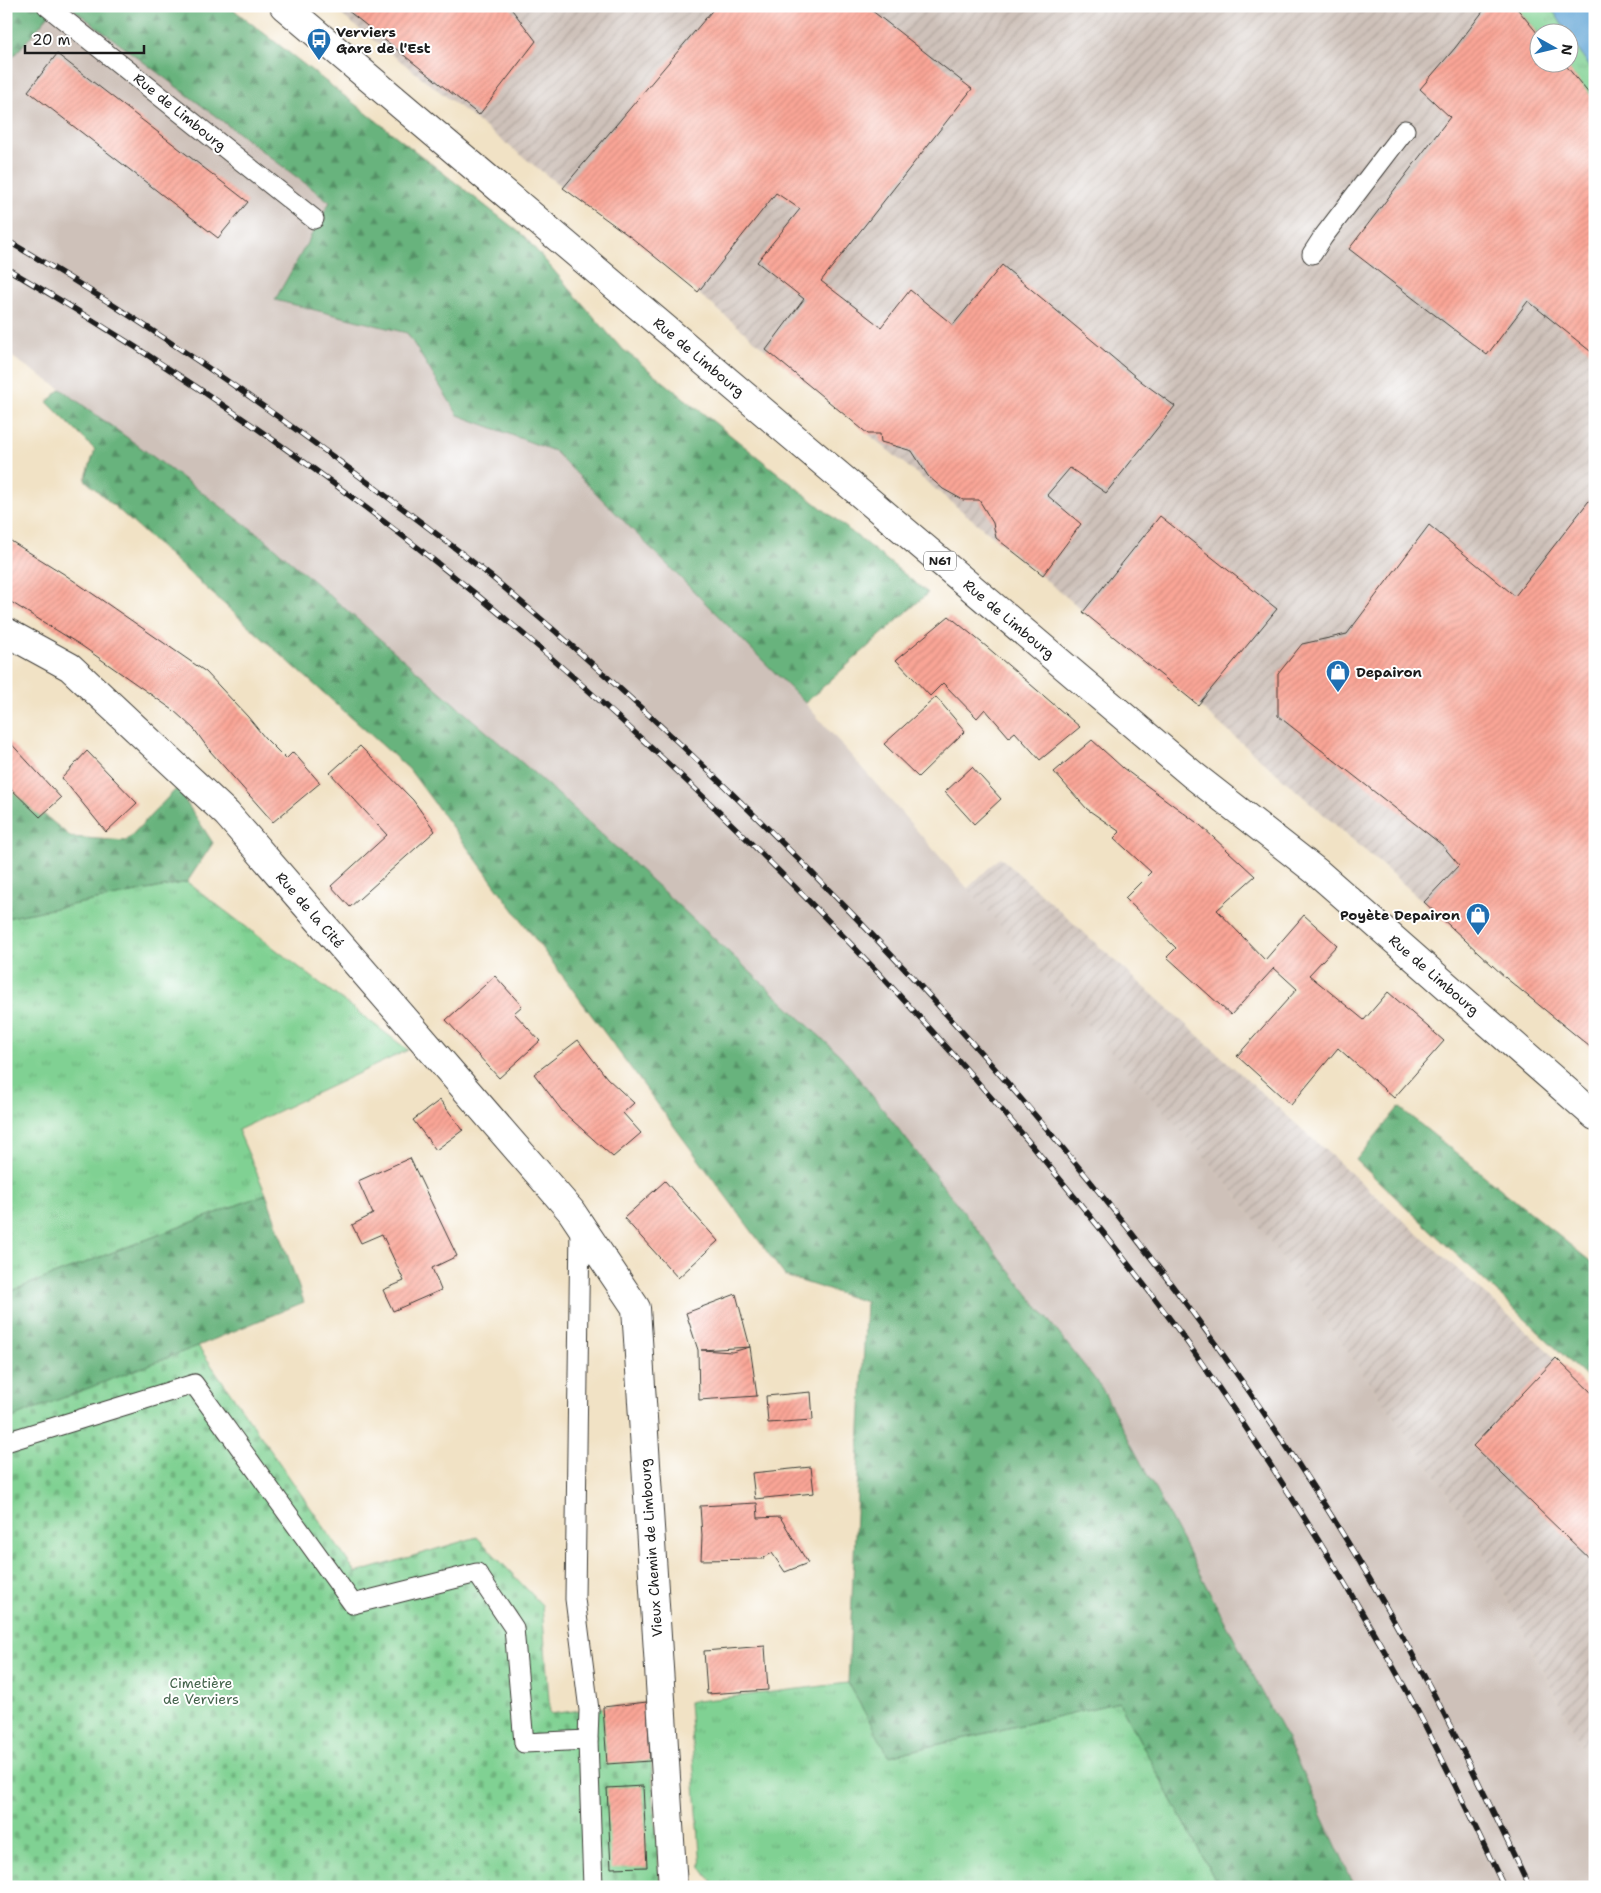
<svg xmlns="http://www.w3.org/2000/svg" width="1601" height="1893" font-family="'Shantell Sans',sans-serif">
<style>
.industrial{fill:url(#industrial-furrows)}
.railway{fill:#cec1b9}
.grass{fill:url(#grass-tufts);stroke:#4e7658}
.forest{fill:url(#forest-firs);stroke:#42684c}
.cemetery{fill:url(#cemetery-stones);stroke:#4e7658}
.water{fill:#61a4d5;stroke:#3e6078}
.building{fill:url(#building-hatch)}
.lines{fill:none;stroke-linecap:round;stroke-linejoin:round}
.lane-casing{stroke:#3c3a35;stroke-width:21}
.street-casing{stroke:#3c3a35;stroke-width:30}
.primary-casing{stroke:#3c3a35;stroke-width:30}
.lane{stroke:#fff;stroke-width:19}
.street{stroke:#fff;stroke-width:28}
.primary{stroke:#fff;stroke-width:28}
.rail-casing{stroke:#1c1c1c;stroke-width:5.5}
.rail{stroke:#fff;stroke-width:4;stroke-dasharray:11;stroke-linecap:butt}
.labels{text-anchor:middle;dominant-baseline:central;stroke-width:4;stroke-linejoin:round;paint-order:stroke}
.shield{fill:#fff;stroke:#606060;stroke-width:1}
.shield-label{font-size:12px;font-weight:bold;fill:#1c1c1c}
.poi-label{font-size:14px;font-weight:bold;fill:#1c1c1c;stroke:#fff;text-anchor:start}
.street-label{font-size:14px;fill:#1c1c1c;stroke:#fff}
.park-label{font-size:14px;fill:#44644c;stroke:#fff}
</style>
<defs>
<pattern id="industrial-furrows" width="10" height="10" patternUnits="userSpaceOnUse" patternTransform="scale(1.25)"><rect width="10" height="10" fill="#cec1b9"/><path d="M-1 1l2-2M0 10L10 0M9 11l2-2" fill="none" stroke="#b0a59e"/></pattern>
<pattern id="grass-tufts" width="24" height="20" patternUnits="userSpaceOnUse" patternTransform="scale(1.25)"><rect width="24" height="20" fill="#80d193"/><path d="M3 7l-1-3M5 7V3M7 7l1-3M15 17l-1-3M17 17v-4M19 17l1-3" fill="none" stroke="#6eb37e"/></pattern>
<pattern id="forest-firs" width="22" height="20" patternUnits="userSpaceOnUse" patternTransform="scale(1.25)"><rect width="22" height="20" fill="#68b37d"/><path d="M5 1l3.5 6h-7zM16 11l3.5 6h-7z" fill="#559166"/></pattern>
<pattern id="cemetery-stones" width="16" height="16" patternUnits="userSpaceOnUse" patternTransform="scale(1.25)"><rect width="16" height="16" fill="#80d193"/><path d="M2 7V4a2 2 0 0 1 4 0v3zM10 15v-3a2 2 0 0 1 4 0v3z" fill="#6eb37e"/></pattern>
<pattern id="building-hatch" width="6" height="6" patternUnits="userSpaceOnUse" patternTransform="scale(1.25)"><rect width="6" height="6" fill="#faa596"/><path d="M-1 1l2-2M0 6l6-6M5 7l2-2" fill="none" stroke="#d68d81"/></pattern>
</defs>
<rect width="100%" height="100%" fill="#fff"/>
<filter id="ink" filterUnits="userSpaceOnUse"><feTurbulence type="fractalNoise" baseFrequency=".02" numOctaves="2"/><feDisplacementMap in="SourceGraphic" scale="10" xChannelSelector="R" yChannelSelector="G"/><feConvolveMatrix kernelMatrix="1 2 1 2 8 2 1 2 1" color-interpolation-filters="sRGB"/></filter>
<filter id="wash" filterUnits="userSpaceOnUse"><feTurbulence type="fractalNoise" baseFrequency=".0096" numOctaves="4" result="noise"/><feDisplacementMap in="SourceGraphic" scale="20" xChannelSelector="R" yChannelSelector="G"/><feGaussianBlur stdDeviation="1.12" result="paint"/><feColorMatrix in="noise" values="0 0 0 0 0 0 0 0 0 0 0 0 0 0 0 0 0 1.4 0 .05"/><feComposite in="paint" operator="in"/></filter>
<g filter="url(#wash)">
<rect width="100%" height="100%" fill="#f1e2c5"/>
<g class="industrial">
<path d="M 330,6 L 1550,6 L 1567,32 L 1538,32 L 1538,62 L 1568,62 L 1569,35 L 1595,75 L 1595,1051 L 1506,978 L 1424,902 L 1198,705 L 766,350 L 632,238 L 563,188 Z"/>
<path d="M 1000,857 L 1556,1358 L 1473,1446 L 1595,1564 L 1595,1773 L 1466,1520 L 1235,1193 L 967,889 Z"/>
</g>
<path class="railway" d="M 57,6 L 69,6 L 330,202 L 275,300 L 407,333 L 458,415 L 554,451 L 805,703 L 1235,1193 L 1466,1520 L 1595,1773 L 1595,1887 L 1355,1887 L 1286,1737 L 1101,1387 L 841,1056 L 558,794 L 265,539 L 61,389 L 6,353 L 6,65 Z"/>
<g class="grass">
<path d="M 1515,6 L 1550,6 L 1567,32 L 1538,34 Z"/>
<path d="M 1569,35 L 1595,75 L 1595,101 L 1563,63 L 1568,62 Z"/>
<path d="M 187,882 L 408,1050 L 238,1130 L 266,1194 L 6,1293 L 6,918 Z"/>
<path d="M 848,1683 L 890,1756 L 1119,1702 L 1219,1887 L 715,1887 L 701,1867 L 689,1702 Z"/>
</g>
<g class="forest">
<path d="M 6,6 L 57,6 L 6,65 Z"/>
<path d="M 69,6 L 229,6 L 524,236 L 620,347 L 928,593 L 805,703 L 554,451 L 458,415 L 407,333 L 275,300 L 330,202 Z"/>
<path d="M 61,389 L 265,539 L 558,794 L 841,1056 L 1101,1387 L 1286,1737 L 1355,1887 L 1219,1887 L 1119,1702 L 889,1756 L 848,1683 L 866,1302 L 785,1276 L 409,769 L 85,480 L 95,450 L 47,402 Z"/>
<path d="M 177,788 L 213,843 L 187,882 L 6,918 L 6,792 L 13,789 L 71,837 L 126,841 Z"/>
<path d="M 1399,1107 L 1595,1265 L 1595,1385 L 1356,1160 Z"/>
<path d="M 266,1194 L 304,1302 L 198,1346 L 6,1420 L 6,1293 Z"/>
</g>
<path class="cemetery" d="M 198,1346 L 356,1573 L 477,1537 L 542,1605 L 550,1714 L 647,1702 L 660,1887 L 6,1887 L 6,1420 Z"/>
<path class="water" d="M 1550,6 L 1595,6 L 1595,75 Z"/>
<g id="blocks">
<g class="building">
<path d="M 342,6 L 509,6 L 536,41 L 479,115 Z"/>
<path d="M 716,6 L 866,6 L 972,89 L 821,281 L 881,327 L 910,290 L 953,325 L 1002,265 L 1142,382 L 1175,406 L 1106,493 L 1070,468 L 1047,495 L 1081,524 L 1043,575 L 996,538 L 993,523 L 979,500 L 963,500 L 943,489 L 928,476 L 912,451 L 881,442 L 880,434 L 868,434 L 766,350 L 804,299 L 757,262 L 800,209 L 776,193 L 698,292 L 632,238 L 563,188 Z"/>
<path d="M 1487,6 L 1515,6 L 1538,34 L 1538,62 L 1563,62 L 1595,101 L 1595,355 L 1528,301 L 1487,355 L 1349,249 L 1450,117 L 1420,89 L 1455,48 Z"/>
<path d="M 57,54 L 248,202 L 218,238 L 28,91 Z"/>
<path d="M 1595,493 L 1595,1051 L 1506,978 L 1424,902 L 1459,865 L 1442,845 L 1278,716 L 1278,674 L 1302,644 L 1347,634 L 1429,525 L 1515,596 Z"/>
<path d="M 1160,516 L 1277,609 L 1198,705 L 1083,612 Z"/>
<path d="M 6,538 L 64,574 L 206,672 L 248,717 L 265,738 L 286,759 L 293,752 L 320,783 L 273,822 L 210,751 L 194,729 L 173,710 L 82,646 L 6,599 Z"/>
<path d="M 949,616 L 987,647 L 1080,727 L 1040,760 L 1015,732 L 1009,737 L 985,709 L 977,718 L 943,683 L 930,696 L 896,660 Z"/>
<path d="M 936,697 L 965,731 L 918,777 L 884,744 Z"/>
<path d="M 6,738 L 61,798 L 40,817 L 6,784 Z"/>
<path d="M 1092,740 L 1123,768 L 1200,825 L 1255,876 L 1217,910 L 1265,960 L 1304,915 L 1337,945 L 1309,975 L 1364,1020 L 1388,992 L 1444,1041 L 1394,1098 L 1338,1048 L 1291,1105 L 1237,1056 L 1297,989 L 1274,968 L 1231,1015 L 1167,957 L 1176,948 L 1125,898 L 1151,872 L 1114,838 L 1120,832 L 1087,809 L 1054,772 Z"/>
<path d="M 360,746 L 413,800 L 435,831 L 350,907 L 331,886 L 387,835 L 330,773 Z"/>
<path d="M 87,751 L 137,803 L 106,832 L 62,778 Z"/>
<path d="M 972,767 L 1001,799 L 974,824 L 945,792 Z"/>
<path d="M 495,976 L 522,1006 L 514,1013 L 540,1041 L 499,1078 L 446,1020 Z"/>
<path d="M 578,1040 L 607,1078 L 634,1103 L 623,1113 L 641,1133 L 613,1157 L 563,1112 L 534,1074 Z"/>
<path d="M 440,1100 L 463,1130 L 436,1150 L 413,1120 Z"/>
<path d="M 410,1158 L 457,1256 L 432,1268 L 441,1290 L 393,1311 L 383,1290 L 404,1281 L 382,1234 L 361,1243 L 352,1225 L 373,1214 L 358,1181 Z"/>
<path d="M 665,1181 L 718,1241 L 678,1278 L 624,1218 Z"/>
<path d="M 736,1294 L 750,1347 L 701,1350 L 732,1352 L 750,1347 L 757,1396 L 699,1400 L 698,1350 L 686,1313 Z"/>
<path d="M 1556,1358 L 1595,1396 L 1595,1564 L 1473,1446 Z"/>
<path d="M 811,1392 L 813,1420 L 768,1423 L 766,1396 Z"/>
<path d="M 811,1467 L 814,1493 L 755,1499 L 752,1473 Z"/>
<path d="M 757,1503 L 758,1518 L 780,1517 L 808,1563 L 785,1572 L 772,1553 L 762,1559 L 701,1560 L 702,1536 L 700,1506 Z"/>
<path d="M 765,1646 L 768,1690 L 707,1694 L 704,1651 Z"/>
<path d="M 647,1702 L 650,1761 L 607,1764 L 603,1707 Z"/>
<path d="M 643,1786 L 647,1867 L 611,1868 L 607,1788 Z"/>
</g>
</g>
</g>
<g filter="url(#ink)">
<use href="#blocks" fill-opacity="0" stroke="#3c3a35" stroke-width="1"/>
<g class="lines">
<defs>
<g id="lane">
<path d="M 47,6 L 314,219"/>
<path d="M 1312,254 L 1323,237 L 1405,130"/>
<path d="M 580,1225 L 575,1599 L 589,1710 L 588,1740 L 593,1887"/>
<path d="M 6,1442 L 194,1384 L 353,1604 L 477,1573 L 514,1628 L 524,1743 L 588,1740"/>
</g>
<path id="street" d="M 6,632 L 70,667 L 227,814 L 571,1211 L 636,1308 L 673,1887"/>
<path id="primary" d="M 284,6 L 1193,775 L 1317,872 L 1595,1116"/>
</defs>
<use href="#lane" class="lane-casing"/>
<use href="#street" class="street-casing"/>
<use href="#primary" class="primary-casing"/>
<use href="#lane" class="lane"/>
<use href="#street" class="street"/>
<use href="#primary" class="primary"/>
<defs>
<g id="rail">
<path d="M 6,240 C 122,307 232,382 339,461 C 391,500 444,538 494,579 C 623,687 745,802 861,923 C 1033,1102 1191,1294 1324,1504 C 1402,1626 1467,1755 1529,1887"/>
<path d="M 6,268 C 171,364 329,474 477,595 C 607,702 730,819 847,940 C 938,1034 1024,1133 1106,1236 C 1136,1274 1166,1312 1194,1352 C 1272,1463 1344,1577 1409,1695 C 1443,1758 1473,1822 1504,1887"/>
</g>
</defs>
<use href="#rail" class="rail-casing"/>
<use href="#rail" class="rail"/>
</g>
</g>
<defs>
<symbol id="bus-pin" viewBox="-11 -11 22 30"><path d="M0 17L-7.5 6A9.5 9.5 0 1 1 7.5 6Z" fill="#1f6fb2" stroke="#fff"/><path d="M-5-6H5V4H4V6H2V4H-2V6H-4V4H-5ZM-3.5-4V0h7V-4ZM-3.5 1.2v1.5H-2V1.2ZM2 1.2v1.5H3.5V1.2Z" fill="#fff"/></symbol>
<symbol id="shop-pin" viewBox="-11 -11 22 30"><path d="M0 17L-7.5 6A9.5 9.5 0 1 1 7.5 6Z" fill="#1f6fb2" stroke="#fff"/><path d="M-5-2.5h2.3a2.7 3.5 0 0 1 5.4 0H5L5.5 6h-11ZM-1.5-2.5h3a1.5 2.3 0 0 0-3 0Z" fill="#fff"/></symbol>
</defs>
<g fill-rule="evenodd">
<use href="#bus-pin" x="305" y="26" width="28" height="38"/>
<use href="#shop-pin" x="1324" y="658" width="28" height="38"/>
<use href="#shop-pin" x="1464" y="901" width="28" height="38"/>
</g>
<g class="labels">
<rect class="shield" x="924" y="551.5" width="32" height="19" rx="4"/>
<g class="shield-label">
<text x="940" y="561">N61</text>
</g>
<g class="poi-label">
<text x="336" y="32">Verviers<tspan x="336" dy="16">Gare de l'Est</tspan></text>
<text x="1356" y="672">Depairon</text>
<text x="1460" y="915" text-anchor="end">Poyète Depairon</text>
</g>
<g class="street-label">
<text transform="translate(180 112) rotate(39)">Rue de Limbourg</text>
<text transform="translate(699 357) rotate(40)">Rue de Limbourg</text>
<text transform="translate(1009 619) rotate(40)">Rue de Limbourg</text>
<text transform="translate(310 910) rotate(49)">Rue de la Cité</text>
<text transform="translate(1434 975) rotate(41)">Rue de Limbourg</text>
<text transform="translate(651 1548) rotate(-94)">Vieux Chemin de Limbourg</text>
</g>
<g class="park-label">
<text x="201" y="1683">Cimetière<tspan x="201" dy="16">de Verviers</tspan></text>
</g>
</g>
<rect width="1601" height="1893" fill="none" stroke="#fff" stroke-width="25"/>
<g transform="translate(1554 48) rotate(98)"><circle r="24" fill="#ffffff" stroke="#a4a4a4"/>
<path d="M0-4L9 19L0 12L-9 19Z" fill="#1f6fb2"/>
<text y="-8" font-size="14" font-weight="bold" text-anchor="middle" fill="#1c1c1c">N</text>
</g>
<path d="M25 45v8h119v-8" fill="none" stroke="#1c1c1c" stroke-width="2.5"/>
<text x="32" y="45" font-size="15" fill="#1c1c1c" stroke="#ffffff" stroke-width="4" paint-order="stroke">20 m</text>
</svg>
